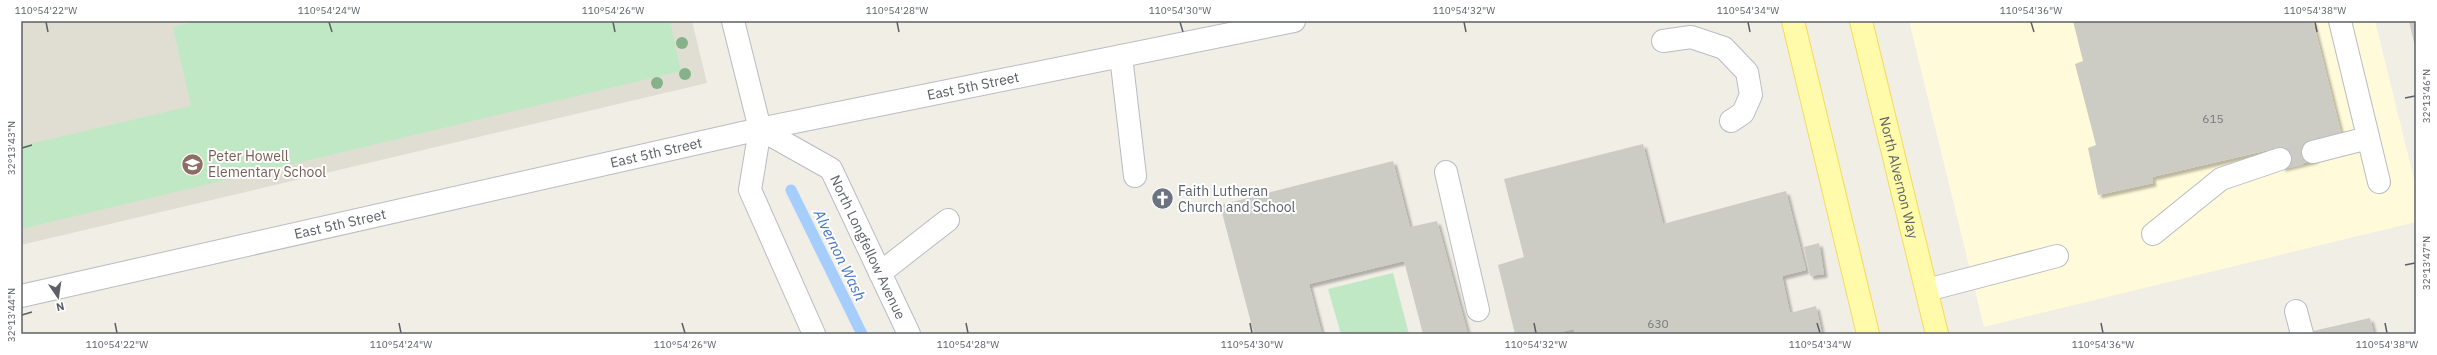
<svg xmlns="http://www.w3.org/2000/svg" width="2437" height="355" font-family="'IBM Plex Sans',sans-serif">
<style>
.commercial{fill:#fffada}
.education{fill:#e0ded3}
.green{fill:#c0e8c5}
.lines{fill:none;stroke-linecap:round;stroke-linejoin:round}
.stream{stroke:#a5ceff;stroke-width:11}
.building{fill:#cccbc4;filter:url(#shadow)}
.minor-tunnel{stroke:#cbcac5;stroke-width:22;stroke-dasharray:22 11;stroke-linecap:butt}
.minor-casing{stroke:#b9bcc1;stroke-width:24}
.major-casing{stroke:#f6db57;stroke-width:24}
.minor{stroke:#fff;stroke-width:22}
.major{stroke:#fffbaa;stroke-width:22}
.tree{fill:#86b289}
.ticks{fill:none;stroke:#5c6066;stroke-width:1.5}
.labels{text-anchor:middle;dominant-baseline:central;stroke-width:4;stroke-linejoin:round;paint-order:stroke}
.number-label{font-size:12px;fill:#787b7e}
.street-label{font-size:14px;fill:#5c6066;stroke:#fff}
.education-label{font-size:14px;fill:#785e54;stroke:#fff;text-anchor:start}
.worship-label{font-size:14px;fill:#5b616d;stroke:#fff;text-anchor:start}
.water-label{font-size:15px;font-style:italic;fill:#4375c8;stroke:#fff}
.neatline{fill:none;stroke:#5c6066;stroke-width:1.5}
.ticks-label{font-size:10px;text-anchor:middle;fill:#5c6066}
</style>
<defs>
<filter id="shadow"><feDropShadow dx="3.5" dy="3.5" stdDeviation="1" flood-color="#0004"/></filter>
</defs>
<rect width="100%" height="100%" fill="#f0eee5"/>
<path class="commercial" d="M 1909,21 L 2375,21 L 2416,187 L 2416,222 L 1984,327 Z"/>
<path class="education" d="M 21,21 L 692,21 L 707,83 L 21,245 Z"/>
<g class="green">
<path d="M 196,21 L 670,21 L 681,71 L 21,229 L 21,146 L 191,106 L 173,27 Z"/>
<path d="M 1393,273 L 1409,334 L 1341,334 L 1328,289 Z"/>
</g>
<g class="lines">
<path class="stream" d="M 791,190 L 862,334"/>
</g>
<g class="building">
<path d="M 2073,21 L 2313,21 L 2341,133 L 2310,140 L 2315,160 L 2282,168 L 2277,148 L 2152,177 L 2153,183 L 2098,195 L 2088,148 L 2096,145 L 2075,64 L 2083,61 Z"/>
<path d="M 2409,21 L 2416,21 L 2416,47 L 2415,47 Z"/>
<path d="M 1643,144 L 1663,224 L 1786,191 L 1806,270 L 1782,276 L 1790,313 L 1816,306 L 1822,334 L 1575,334 L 1574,329 L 1552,334 L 1515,334 L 1498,265 L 1524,257 L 1504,179 Z"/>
<path d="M 1393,161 L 1410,227 L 1437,221 L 1468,334 L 1423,334 L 1404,261 L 1309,284 L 1322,334 L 1254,334 L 1220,205 Z"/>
<path d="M 1819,243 L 1824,274 L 1810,276 L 1804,247 Z"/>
<path d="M 2370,318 L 2374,334 L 2313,334 L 2313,331 Z"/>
</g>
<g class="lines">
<path class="minor-tunnel" d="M 2280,159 L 2313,152"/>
<defs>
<g id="minor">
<path d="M 733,21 L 760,129 L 750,190 L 814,334"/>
<path d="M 2340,21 L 2379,182"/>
<path d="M 1663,41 L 1691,37 L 1724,48 L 1747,72 L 1751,95 L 1743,113 L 1731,121"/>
<path d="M 1121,56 L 1135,176"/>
<path id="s1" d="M 760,129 L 831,169 L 909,334"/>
<path d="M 2313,152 L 2368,138"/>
<path d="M 1446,172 L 1478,310"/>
<path d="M 2153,234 L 2221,179 L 2280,159"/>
<path d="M 880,273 L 948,220"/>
<path d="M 1927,290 L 2057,256"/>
<path id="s2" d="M 21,296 L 760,129 L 1294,21"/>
<path d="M 2296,311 L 2302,334"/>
</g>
<g id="major">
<path d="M 1793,21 L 1868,334"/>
<path id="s3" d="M 1861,21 L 1937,334"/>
</g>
</defs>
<use href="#minor" class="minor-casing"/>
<use href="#major" class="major-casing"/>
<use href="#minor" class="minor"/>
<use href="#major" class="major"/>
</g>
<g class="tree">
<circle cx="682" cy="43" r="6"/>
<circle cx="685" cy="74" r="6"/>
<circle cx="657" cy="83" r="6"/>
</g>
<path class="ticks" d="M 46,22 L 48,32M 329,22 L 332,32M 613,22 L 615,32M 897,22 L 899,32M 1180,22 L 1183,32M 1464,22 L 1466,32M 1748,22 L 1750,32M 2031,22 L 2034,32M 2315,22 L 2317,32M 2405,98 L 2415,96M 22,148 L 32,145M 2405,265 L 2415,263M 22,315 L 32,312M 115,323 L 117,333M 399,323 L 401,333M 682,323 L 685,333M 966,323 L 968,333M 1250,323 L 1252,333M 1534,323 L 1536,333M 1817,323 L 1820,333M 2101,323 L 2103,333M 2385,323 L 2387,333"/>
<defs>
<symbol id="school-disc" viewBox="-11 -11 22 22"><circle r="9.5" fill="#8d6e63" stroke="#fff"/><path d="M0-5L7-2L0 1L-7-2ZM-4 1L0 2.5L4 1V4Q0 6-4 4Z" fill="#fff"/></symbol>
<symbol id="church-disc" viewBox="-11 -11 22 22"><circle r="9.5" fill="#6b7280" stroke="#fff"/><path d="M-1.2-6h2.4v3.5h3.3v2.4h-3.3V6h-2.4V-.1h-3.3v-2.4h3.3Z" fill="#fff"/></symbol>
</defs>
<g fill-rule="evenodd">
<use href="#school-disc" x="180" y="152" width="25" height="25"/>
<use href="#church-disc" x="1150" y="186" width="25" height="25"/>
</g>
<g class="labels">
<g class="number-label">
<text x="2213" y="118">615</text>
<text x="1658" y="323">630</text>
</g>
<g class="street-label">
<text stroke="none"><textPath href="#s2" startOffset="975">East 5th Street</textPath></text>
<text stroke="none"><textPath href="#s2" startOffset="651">East 5th Street</textPath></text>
<text stroke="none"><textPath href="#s3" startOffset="161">North Alvernon Way</textPath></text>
<text stroke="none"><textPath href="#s2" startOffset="327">East 5th Street</textPath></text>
<text stroke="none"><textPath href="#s1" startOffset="168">North Longfellow Avenue</textPath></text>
</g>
<g class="education-label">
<text x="208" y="156">Peter Howell<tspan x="208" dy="16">Elementary School</tspan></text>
</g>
<g class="worship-label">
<text x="1178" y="191">Faith Lutheran<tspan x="1178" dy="16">Church and School</tspan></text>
</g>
<g class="water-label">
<text transform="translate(840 255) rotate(64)">Alvernon Wash</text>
</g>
</g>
<rect width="2437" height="355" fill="none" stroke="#ffffff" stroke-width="44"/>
<g transform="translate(58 297) rotate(167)" stroke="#ffffff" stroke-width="3" paint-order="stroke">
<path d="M0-3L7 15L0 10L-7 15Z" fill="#5c6066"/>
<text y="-6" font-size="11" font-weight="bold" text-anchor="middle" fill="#5c6066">N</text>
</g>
<rect x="22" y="22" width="2393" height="311" class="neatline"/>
<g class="ticks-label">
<text x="46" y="14">110°54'22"W</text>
<text x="329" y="14">110°54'24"W</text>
<text x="613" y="14">110°54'26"W</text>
<text x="897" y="14">110°54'28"W</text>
<text x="1180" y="14">110°54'30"W</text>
<text x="1464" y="14">110°54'32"W</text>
<text x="1748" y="14">110°54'34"W</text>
<text x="2031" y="14">110°54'36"W</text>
<text x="2315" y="14">110°54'38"W</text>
<text transform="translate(2426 96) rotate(-90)" y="4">32°13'46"N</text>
<text transform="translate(11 148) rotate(-90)" y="4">32°13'43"N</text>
<text transform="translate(2426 263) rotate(-90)" y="4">32°13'47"N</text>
<text transform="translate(11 315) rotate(-90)" y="4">32°13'44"N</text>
<text x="117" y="348">110°54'22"W</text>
<text x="401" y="348">110°54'24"W</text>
<text x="685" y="348">110°54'26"W</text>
<text x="968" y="348">110°54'28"W</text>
<text x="1252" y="348">110°54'30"W</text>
<text x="1536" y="348">110°54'32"W</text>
<text x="1820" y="348">110°54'34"W</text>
<text x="2103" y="348">110°54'36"W</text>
<text x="2387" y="348">110°54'38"W</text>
</g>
</svg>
